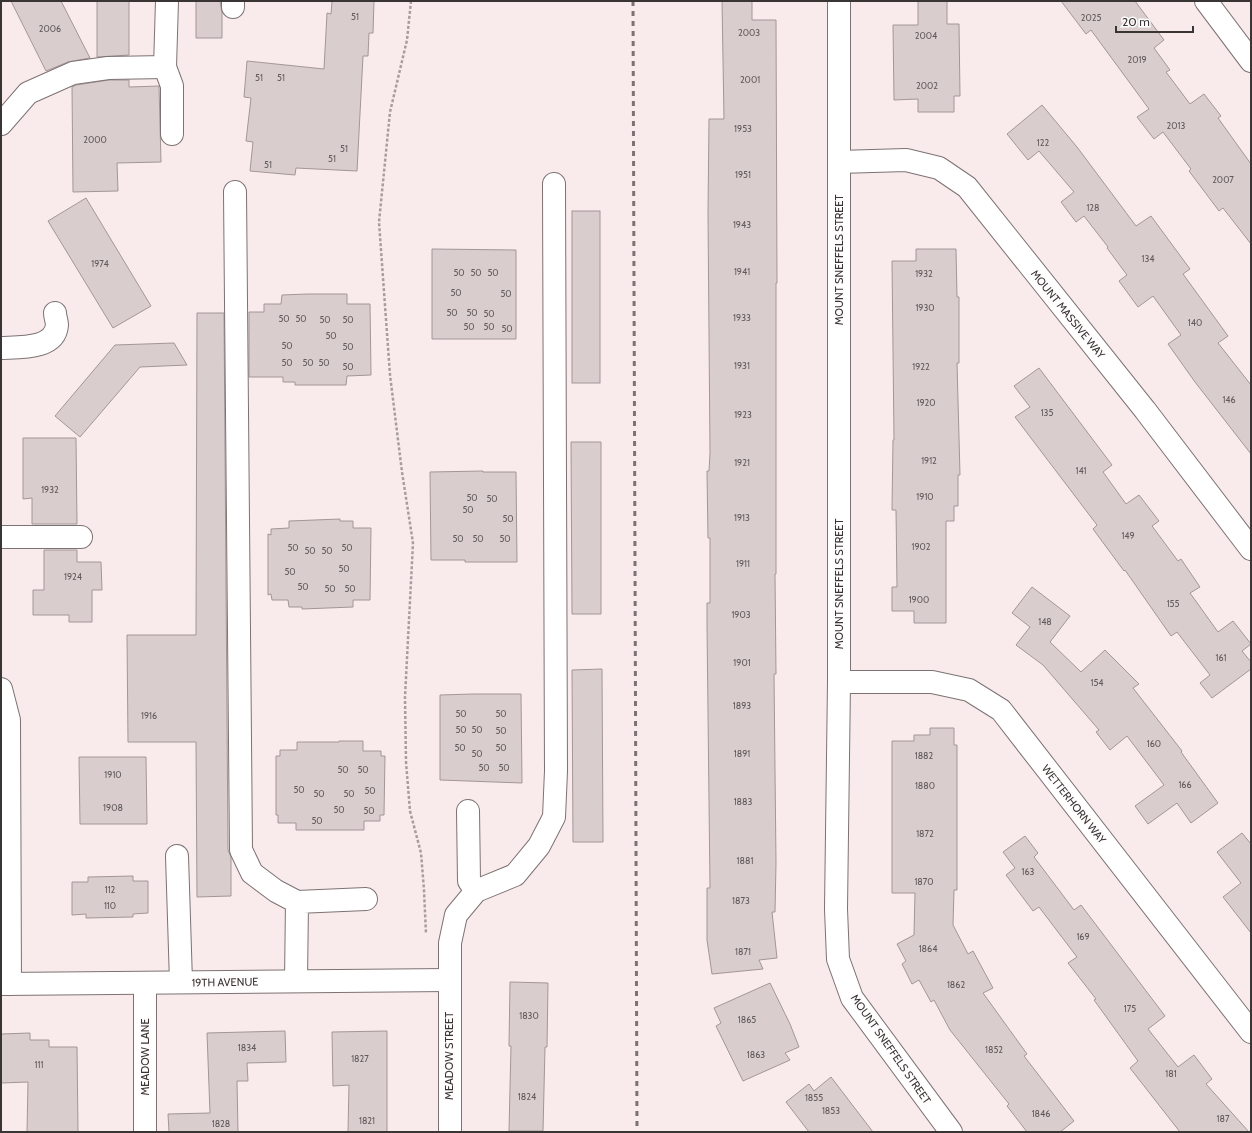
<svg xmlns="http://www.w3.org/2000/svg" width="1252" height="1133" font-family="Cabin,sans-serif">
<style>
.building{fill:#dacdce;stroke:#a39697}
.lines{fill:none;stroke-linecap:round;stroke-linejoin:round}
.minor-casing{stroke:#7d7273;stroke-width:24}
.path{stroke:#a89d9e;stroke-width:2.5;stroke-dasharray:3 2;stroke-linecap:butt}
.minor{stroke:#fff;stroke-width:22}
.rail{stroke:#7b7373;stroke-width:3;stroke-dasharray:5 5;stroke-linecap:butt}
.labels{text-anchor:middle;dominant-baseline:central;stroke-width:4;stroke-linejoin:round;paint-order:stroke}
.number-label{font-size:9px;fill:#625b5b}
.street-label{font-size:11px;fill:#3a3535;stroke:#fefcfc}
</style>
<rect width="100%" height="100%" fill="#f9ebec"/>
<g class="building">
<path d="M 11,1 L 61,1 L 90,58 L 68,62 L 46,71 Z"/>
<path d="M 97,1 L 129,1 L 129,55 L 97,57 Z"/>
<path d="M 196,1 L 220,1 L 222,13 L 222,38 L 196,38 Z"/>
<path d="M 332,1 L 374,1 L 373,33 L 369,33 L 368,56 L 363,56 L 357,171 L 296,168 L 295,175 L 250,171 L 253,142 L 246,141 L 251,98 L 244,97 L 247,61 L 324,69 L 327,13 L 331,14 Z"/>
<path d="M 722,1 L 752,1 L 752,20 L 776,20 L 777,283 L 776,283 L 776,574 L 775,574 L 776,674 L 774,674 L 776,863 L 775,912 L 772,912 L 777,958 L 759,960 L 763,969 L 712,974 L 707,940 L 707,888 L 710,888 L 707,624 L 707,603 L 710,603 L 710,538 L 708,538 L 707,471 L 709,471 L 710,453 L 708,212 L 709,119 L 724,119 Z"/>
<path d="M 918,1 L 947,1 L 947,24 L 959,24 L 960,96 L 954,96 L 954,112 L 918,112 L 918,99 L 894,100 L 893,25 L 918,25 Z"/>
<path d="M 1061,1 L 1135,1 L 1164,40 L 1154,48 L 1170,70 L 1166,72 L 1190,104 L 1204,94 L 1221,116 L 1218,118 L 1251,164 L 1251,244 L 1223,208 L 1219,211 L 1189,171 L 1191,169 L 1163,132 L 1154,139 L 1137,117 L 1149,109 L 1091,30 L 1086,34 Z"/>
<path d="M 109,80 L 129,80 L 129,87 L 159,86 L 161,162 L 117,163 L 118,191 L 73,192 L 72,87 L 76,85 Z"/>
<path d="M 1042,105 L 1077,147 L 1136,226 L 1151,216 L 1190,269 L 1183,274 L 1228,336 L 1218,343 L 1251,385 L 1251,454 L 1195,382 L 1168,344 L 1181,335 L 1153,296 L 1138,307 L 1119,281 L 1127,275 L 1107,248 L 1108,247 L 1084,216 L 1076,222 L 1061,202 L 1074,192 L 1039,151 L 1028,160 L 1007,134 Z"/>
<path d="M 86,198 L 151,306 L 113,328 L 48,221 Z"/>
<rect x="572" y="211" width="28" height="172"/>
<path d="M 432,249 L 516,250 L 516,339 L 432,339 Z"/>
<path d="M 916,249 L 956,249 L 957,297 L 959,297 L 959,363 L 957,363 L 960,475 L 958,475 L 958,506 L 954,506 L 954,521 L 946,521 L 946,623 L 914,623 L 914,611 L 892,611 L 892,587 L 897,587 L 896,510 L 892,510 L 893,440 L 894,440 L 892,261 L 916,261 Z"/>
<path d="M 308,294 L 347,294 L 347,304 L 370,304 L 371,375 L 347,376 L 346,385 L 295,385 L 295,382 L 283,382 L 283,377 L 249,377 L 249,312 L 264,312 L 264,304 L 281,304 L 282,295 Z"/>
<path d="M 197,313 L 224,313 L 228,850 L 231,857 L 231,896 L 197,897 L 196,742 L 128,742 L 127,635 L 196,635 Z"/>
<path d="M 174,343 L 187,365 L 140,367 L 80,437 L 55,416 L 115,345 Z"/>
<path d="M 1039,368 L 1112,465 L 1103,472 L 1126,504 L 1139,495 L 1159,521 L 1152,526 L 1178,561 L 1181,559 L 1200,587 L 1190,593 L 1218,632 L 1233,621 L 1251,644 L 1242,651 L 1251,662 L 1251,669 L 1212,698 L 1200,683 L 1210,675 L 1177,632 L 1171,636 L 1125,570 L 1124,571 L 1093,529 L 1097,525 L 1015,417 L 1030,407 L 1014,386 Z"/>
<path d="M 23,438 L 76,438 L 77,524 L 32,524 L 32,498 L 23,499 Z"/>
<path d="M 571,442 L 601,442 L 601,614 L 572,614 Z"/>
<path d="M 483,471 L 483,472 L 516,472 L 517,562 L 465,562 L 465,560 L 431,560 L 430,472 Z"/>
<path d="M 340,519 L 340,521 L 353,521 L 353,528 L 371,528 L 370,600 L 353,600 L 353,607 L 302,609 L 302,607 L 289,607 L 288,600 L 272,600 L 271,594 L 268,595 L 268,534 L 271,535 L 271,529 L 289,528 L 289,521 Z"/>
<path d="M 44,550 L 77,550 L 77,562 L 101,562 L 102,590 L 92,590 L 92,622 L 69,622 L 69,615 L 33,615 L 33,590 L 44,590 Z"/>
<path d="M 1032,587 L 1070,616 L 1050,642 L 1081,672 L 1105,650 L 1139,684 L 1133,688 L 1182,751 L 1181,752 L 1218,803 L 1191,823 L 1177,803 L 1148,824 L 1135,806 L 1164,785 L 1127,736 L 1110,750 L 1096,732 L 1099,730 L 1043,665 L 1016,645 L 1030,627 L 1012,613 Z"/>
<path d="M 602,669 L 603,842 L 573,842 L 572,670 Z"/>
<path d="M 473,694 L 521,694 L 522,783 L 440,780 L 440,695 Z"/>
<path d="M 930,728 L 954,728 L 954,745 L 957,745 L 957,890 L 954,890 L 953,925 L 968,954 L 973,951 L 993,988 L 983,993 L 1027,1054 L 1024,1056 L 1074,1121 L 1060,1132 L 1027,1132 L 1007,1106 L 1009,1104 L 950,1030 L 934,1000 L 931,1002 L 919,980 L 912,984 L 902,964 L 906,961 L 897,944 L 914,935 L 915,893 L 892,893 L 892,741 L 914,741 L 914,735 L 930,735 Z"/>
<path d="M 339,741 L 363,741 L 363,751 L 381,751 L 381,756 L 385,756 L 384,815 L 380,815 L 380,821 L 364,821 L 364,830 L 296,830 L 296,823 L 278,823 L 278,815 L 276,815 L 276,756 L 280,756 L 280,750 L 297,750 L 297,742 L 339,742 Z"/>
<path d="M 79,757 L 146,757 L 147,824 L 80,824 Z"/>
<path d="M 1242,833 L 1251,844 L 1251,933 L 1223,897 L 1241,883 L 1217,852 Z"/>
<path d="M 1025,836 L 1038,853 L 1034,857 L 1074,910 L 1081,905 L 1165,1016 L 1148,1029 L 1178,1067 L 1194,1055 L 1212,1079 L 1206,1084 L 1249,1132 L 1180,1132 L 1130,1068 L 1138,1061 L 1094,1000 L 1096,999 L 1068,963 L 1077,957 L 1039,907 L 1033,911 L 1006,875 L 1015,868 L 1003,852 Z"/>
<path d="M 133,876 L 133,881 L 148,881 L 148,913 L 133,914 L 133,917 L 86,918 L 86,914 L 72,915 L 72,882 L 88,882 L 88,877 Z"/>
<path d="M 510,982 L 548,983 L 547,1047 L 545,1047 L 543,1131 L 509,1131 L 511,1046 L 509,1046 Z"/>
<path d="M 770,983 L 790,1024 L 799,1047 L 785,1053 L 790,1060 L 743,1081 L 716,1026 L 721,1023 L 714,1008 Z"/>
<path d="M 285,1031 L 286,1062 L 247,1063 L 248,1081 L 237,1081 L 238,1132 L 169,1132 L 168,1114 L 210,1113 L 207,1033 Z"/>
<path d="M 387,1031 L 387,1132 L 348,1132 L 349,1085 L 333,1086 L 332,1032 Z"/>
<path d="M 30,1033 L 30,1040 L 49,1040 L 49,1047 L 77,1047 L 78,1132 L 27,1132 L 28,1082 L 1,1083 L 1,1034 Z"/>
<path d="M 831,1077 L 873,1132 L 809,1132 L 786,1102 L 809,1084 L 814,1091 Z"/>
</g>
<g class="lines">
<defs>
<g id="minor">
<path d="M 233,1 L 233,7"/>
<path d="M 839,1 L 839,682 L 836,909 L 838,959 L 852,998 L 951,1132"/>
<path d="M 1206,1 L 1251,61"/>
<path d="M 165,67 L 172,86 L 172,134"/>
<path d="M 1,124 L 28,93 L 73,73 L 108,68 L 165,67 L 167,1"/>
<path d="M 839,162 L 906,160 L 939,168 L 967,187 L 1145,410 L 1251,549"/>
<path d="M 235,192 L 241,850 L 252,873 L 276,891 L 297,902"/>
<path d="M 1,348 C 18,347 55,350 57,325 C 57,321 55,317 55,313"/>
<path d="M 1,537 L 81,537"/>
<path d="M 839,682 L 932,682 L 969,690 L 1001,710 L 1251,1032"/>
<path d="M 1,689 L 9,720 L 10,984"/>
<path d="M 468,811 L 469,881 L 476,891"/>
<path d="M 177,856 L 181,982"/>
<path d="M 296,981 L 297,902 L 366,899"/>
<path d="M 145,983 L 145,1132"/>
<path d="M 1,984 L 449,980"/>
<path d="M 450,1132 L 450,943 L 456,915 L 476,891 L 515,875 L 539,846 L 554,817 L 556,771 L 554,184"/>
</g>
</defs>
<use href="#minor" class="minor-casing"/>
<path class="path" d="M 411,1 L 407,40 L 390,112 L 379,222 L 390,375 L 402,472 L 413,543 L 405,697 L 406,762 L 410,811 L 421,853 L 424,890 L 426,934"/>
<use href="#minor" class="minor"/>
<path class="rail" d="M 633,1 L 637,1132"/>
</g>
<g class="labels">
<g class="number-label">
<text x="355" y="16">51</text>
<text x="1091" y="17">2025</text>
<text x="50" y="28">2006</text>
<text x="749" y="32">2003</text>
<text x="926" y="35">2004</text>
<text x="1137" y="59">2019</text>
<text x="259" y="77">51</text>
<text x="281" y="77">51</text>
<text x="750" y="79">2001</text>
<text x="927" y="85">2002</text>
<text x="1176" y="125">2013</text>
<text x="743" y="128">1953</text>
<text x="95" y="139">2000</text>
<text x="1043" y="142">122</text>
<text x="344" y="148">51</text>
<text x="332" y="158">51</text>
<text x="268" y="164">51</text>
<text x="743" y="174">1951</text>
<text x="1223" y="179">2007</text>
<text x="1093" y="207">128</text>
<text x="742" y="224">1943</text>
<text x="1148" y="258">134</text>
<text x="100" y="263">1974</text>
<text x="742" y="271">1941</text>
<text x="459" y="272">50</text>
<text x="476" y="272">50</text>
<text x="493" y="272">50</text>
<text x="924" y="273">1932</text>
<text x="456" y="292">50</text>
<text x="506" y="293">50</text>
<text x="925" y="307">1930</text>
<text x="452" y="312">50</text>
<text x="472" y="312">50</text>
<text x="489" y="313">50</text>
<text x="742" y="317">1933</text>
<text x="284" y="318">50</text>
<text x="301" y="318">50</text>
<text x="325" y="319">50</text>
<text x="348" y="319">50</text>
<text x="1195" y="322">140</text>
<text x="469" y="326">50</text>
<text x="489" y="326">50</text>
<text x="507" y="328">50</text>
<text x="331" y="335">50</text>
<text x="287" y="345">50</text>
<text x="348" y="346">50</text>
<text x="287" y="362">50</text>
<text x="308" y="362">50</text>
<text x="324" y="362">50</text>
<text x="742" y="365">1931</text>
<text x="348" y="366">50</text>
<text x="921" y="366">1922</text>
<text x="1229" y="399">146</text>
<text x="926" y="402">1920</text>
<text x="1047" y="412">135</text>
<text x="743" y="414">1923</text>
<text x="929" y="460">1912</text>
<text x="742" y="462">1921</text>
<text x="1081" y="470">141</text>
<text x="50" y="489">1932</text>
<text x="925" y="496">1910</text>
<text x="472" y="497">50</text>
<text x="492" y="498">50</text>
<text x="468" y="509">50</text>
<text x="742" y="517">1913</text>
<text x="508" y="518">50</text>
<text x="1128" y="535">149</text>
<text x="458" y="538">50</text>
<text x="478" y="538">50</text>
<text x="505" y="538">50</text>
<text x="921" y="546">1902</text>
<text x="293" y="547">50</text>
<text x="347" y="547">50</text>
<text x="310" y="550">50</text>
<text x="327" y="550">50</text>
<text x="743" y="563">1911</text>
<text x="344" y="568">50</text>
<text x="290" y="571">50</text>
<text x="73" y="576">1924</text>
<text x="303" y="586">50</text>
<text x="330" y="588">50</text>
<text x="350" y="588">50</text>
<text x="919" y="599">1900</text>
<text x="1173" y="603">155</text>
<text x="741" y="614">1903</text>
<text x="1045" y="621">148</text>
<text x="1221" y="657">161</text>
<text x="742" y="662">1901</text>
<text x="1097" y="682">154</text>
<text x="742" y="705">1893</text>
<text x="461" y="713">50</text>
<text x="501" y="713">50</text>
<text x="149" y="715">1916</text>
<text x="461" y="729">50</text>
<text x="477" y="729">50</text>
<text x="501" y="730">50</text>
<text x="1154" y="743">160</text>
<text x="460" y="747">50</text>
<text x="501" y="747">50</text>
<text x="477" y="753">50</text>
<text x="742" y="753">1891</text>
<text x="924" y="755">1882</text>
<text x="484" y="767">50</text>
<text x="504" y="767">50</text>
<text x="343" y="769">50</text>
<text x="363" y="769">50</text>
<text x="113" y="774">1910</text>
<text x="1185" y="784">166</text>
<text x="925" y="785">1880</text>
<text x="299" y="789">50</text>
<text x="370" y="790">50</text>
<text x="319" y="793">50</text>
<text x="349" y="793">50</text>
<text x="743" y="801">1883</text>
<text x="113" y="807">1908</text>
<text x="339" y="809">50</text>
<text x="369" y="810">50</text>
<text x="317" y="820">50</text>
<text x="925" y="833">1872</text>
<text x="745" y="860">1881</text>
<text x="1028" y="871">163</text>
<text x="924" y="881">1870</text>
<text x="110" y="889">112</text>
<text x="741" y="900">1873</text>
<text x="110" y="905">110</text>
<text x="1083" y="936">169</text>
<text x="928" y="948">1864</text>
<text x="743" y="951">1871</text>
<text x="956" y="984">1862</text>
<text x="1130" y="1008">175</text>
<text x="529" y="1015">1830</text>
<text x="747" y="1019">1865</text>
<text x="247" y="1047">1834</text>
<text x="994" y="1049">1852</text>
<text x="756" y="1054">1863</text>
<text x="360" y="1058">1827</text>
<text x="39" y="1064">111</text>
<text x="1171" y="1073">181</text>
<text x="527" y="1096">1824</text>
<text x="814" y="1097">1855</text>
<text x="831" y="1110">1853</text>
<text x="1041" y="1113">1846</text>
<text x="1223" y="1118">187</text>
<text x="367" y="1120">1821</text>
<text x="221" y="1123">1828</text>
</g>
<g class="street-label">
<text transform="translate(839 260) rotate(-90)">MOUNT SNEFFELS STREET</text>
<text transform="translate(1068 314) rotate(51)">MOUNT MASSIVE WAY</text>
<text transform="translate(839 584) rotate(-90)">MOUNT SNEFFELS STREET</text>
<text transform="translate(1074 804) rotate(52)">WETTERHORN WAY</text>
<text transform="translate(225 982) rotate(-1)">19TH AVENUE</text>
<text transform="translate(891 1049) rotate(55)">MOUNT SNEFFELS STREET</text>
<text transform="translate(449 1056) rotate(-90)">MEADOW STREET</text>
<text transform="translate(145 1057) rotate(-90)">MEADOW LANE</text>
</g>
</g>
<rect width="1252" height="1133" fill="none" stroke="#3a3535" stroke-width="4"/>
<path d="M1116 26v6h77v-6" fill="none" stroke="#3a3535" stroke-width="2"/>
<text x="1122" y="26" font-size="12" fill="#3a3535" stroke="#fefcfc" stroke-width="3" paint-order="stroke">20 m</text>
</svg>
